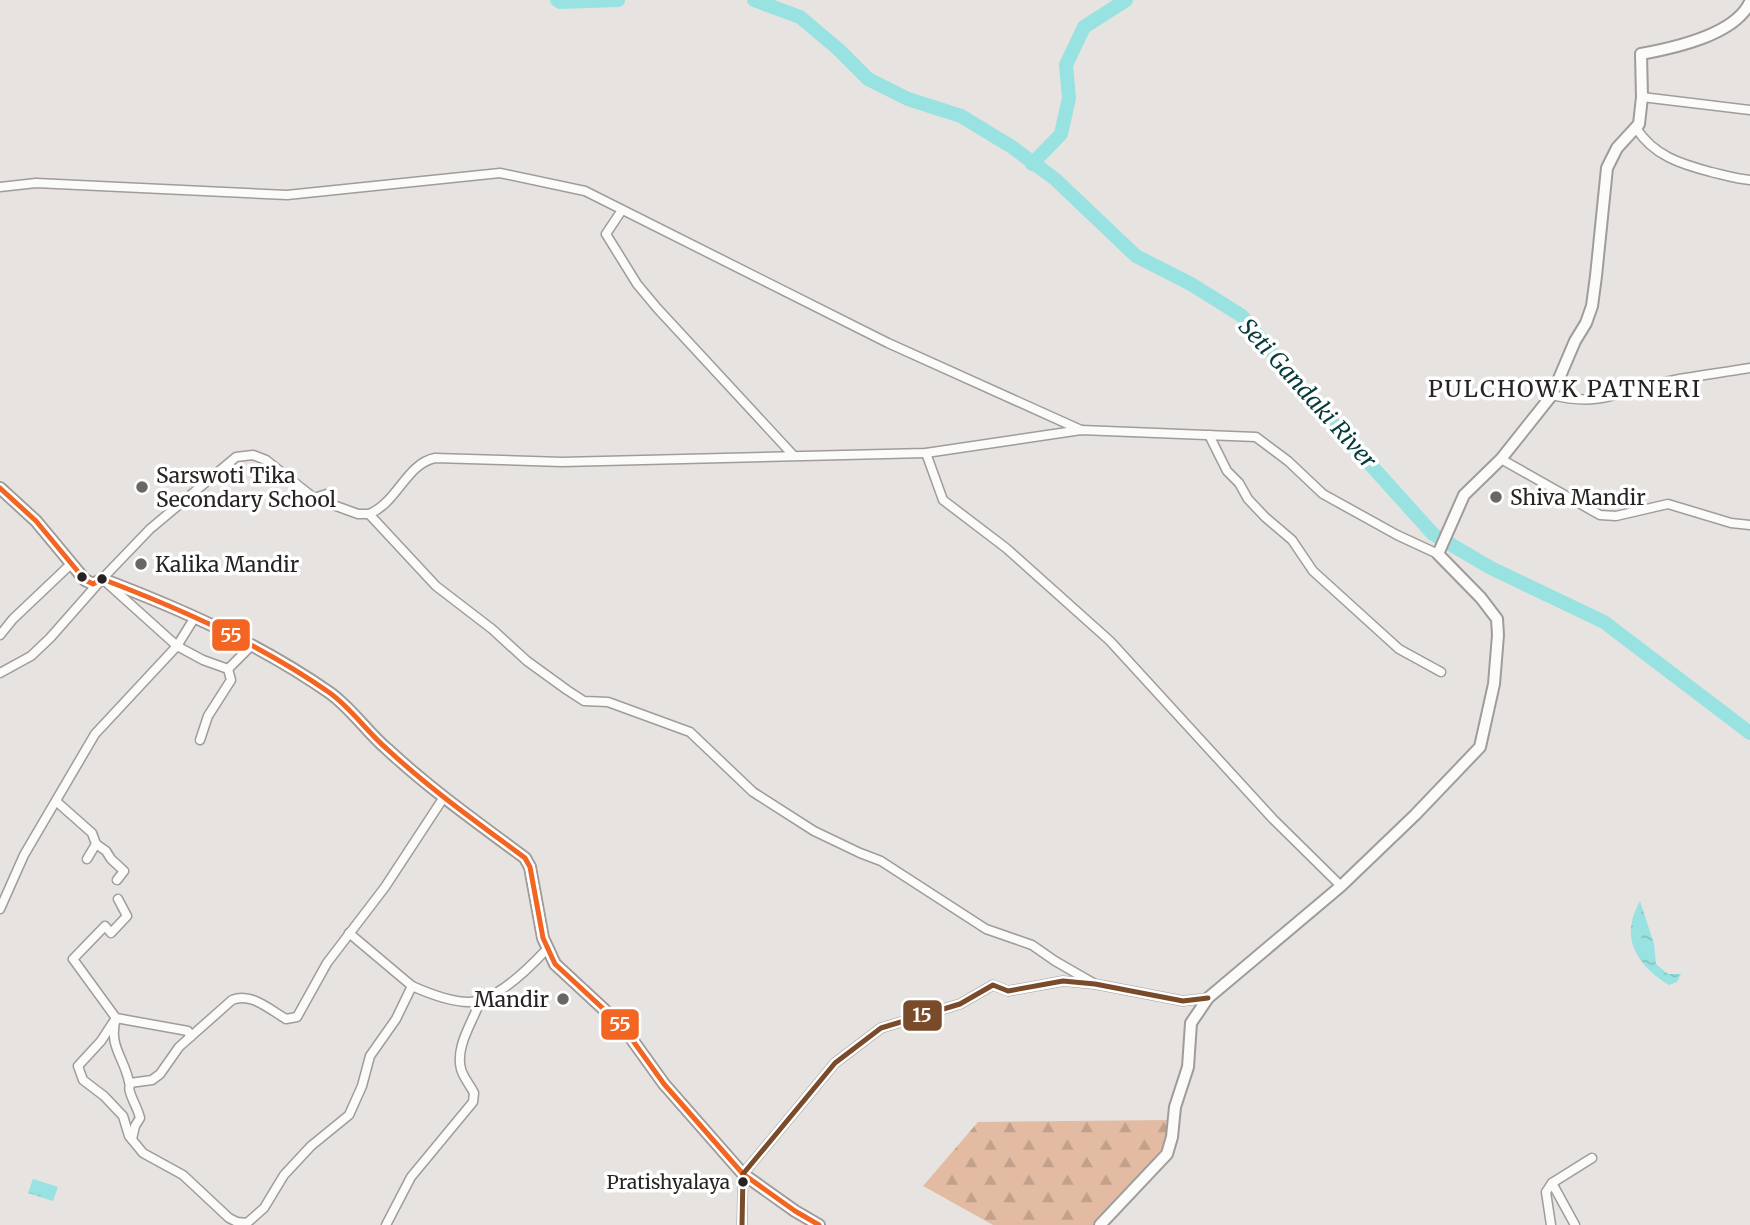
<svg xmlns="http://www.w3.org/2000/svg" width="1750" height="1225" font-family="Merriweather,serif">
<style>
.forest{fill:url(#forest-firs)}
.water{fill:url(#water-ripples)}
.lines{fill:none;stroke-linecap:round;stroke-linejoin:round}
.river{stroke:#98e2e1;stroke-width:14}
.minor-casing{stroke:#9f9c9a;stroke-width:11}
.major-casing{stroke:#9f9c9a;stroke-width:14}
.minor{stroke:#fbfbfa;stroke-width:8}
.major{stroke:#fbfbfa;stroke-width:10}
.bus-1-casing{stroke:#fff;stroke-width:10}
.bus-2-casing{stroke:#fff;stroke-width:10}
.bus-1{stroke:#f26522;stroke-width:5}
.bus-2{stroke:#7a4b2a;stroke-width:5}
.poi-dot{fill:#6a6664;stroke:#fff;stroke-width:2.5}
.bus-dot{fill:#262322;stroke:#fff;stroke-width:2.5}
.labels{text-anchor:middle;dominant-baseline:central;stroke-width:7;stroke-linejoin:round;paint-order:stroke}
.bus-label{font-size:19px;fill:#262322;stroke:#fff;text-anchor:end}
.poi-label{font-size:21px;fill:#262322;stroke:#fff;text-anchor:start}
.neighbourhood-label{font-size:23px;letter-spacing:2px;fill:#262322;stroke:#fff}
.water-label{font-size:23px;font-style:italic;fill:#053b3b;stroke:#fff}
.line-badge{stroke:#fff;stroke-width:2.5}
.badge-label{font-size:19px;text-anchor:middle;font-weight:bold;fill:#fff}
</style>
<defs>
<pattern id="forest-firs" width="22" height="20" patternUnits="userSpaceOnUse" patternTransform="scale(1.75)"><rect width="22" height="20" fill="#e2bba2"/><path d="M5 1l3.5 6h-7zM16 11l3.5 6h-7z" fill="#c2a08b"/></pattern>
<pattern id="water-ripples" width="26" height="14" patternUnits="userSpaceOnUse" patternTransform="scale(1.75)"><rect width="26" height="14" fill="#98e2e1"/><path d="M2 4q2-2 4 0t4 0M15 11q2-2 4 0t4 0" fill="none" stroke="#83c2c1"/></pattern>
</defs>
<rect width="100%" height="100%" fill="#e7e3e0"/>
<path class="forest" d="M 1173,1120 L 1170,1146 L 1100,1225 L 993,1225 L 923,1186 L 978,1122 Z"/>
<g class="water">
<path d="M 1640,901 L 1654,944 L 1656,964 L 1668,974 L 1681,974 L 1677,982 L 1669,985 C 1648,973 1625,949 1632,922 C 1633,915 1637,907 1640,901 Z"/>
<path d="M 33,1179 L 58,1187 L 53,1201 L 28,1193 Z"/>
</g>
<g class="lines">
<g class="river">
<path d="M 557,0 L 560,2 L 618,0"/>
<path d="M 754,0 L 800,17 L 838,49 L 868,79 L 908,99 L 961,116 L 1012,147 L 1055,179 L 1136,256 L 1191,284 L 1242,316 L 1304,391 L 1433,534 L 1491,568 L 1604,622 L 1750,733"/>
<path d="M 1032,164 L 1061,134 L 1069,98 L 1066,65 L 1084,27 L 1126,0"/>
</g>
<defs>
<g id="minor">
<path d="M 1642,97 L 1750,110"/>
<path d="M 1636,128 C 1654,156 1681,164 1711,172 C 1724,175 1737,179 1750,180"/>
<path d="M 0,187 L 36,183 L 287,195 L 500,173 L 585,191 L 888,343 L 1081,430"/>
<path d="M 622,210 L 606,234 L 637,284 L 657,308 L 793,455"/>
<path d="M 1552,395 C 1600,407 1619,392 1664,382 C 1692,376 1721,373 1750,368"/>
<path d="M 1209,435 L 1227,471 L 1239,483 L 1248,499 L 1265,517 L 1292,540 L 1313,571 L 1399,649 L 1441,672"/>
<path d="M 926,453 L 943,500 L 1006,548 L 1110,641 L 1273,819 L 1341,886"/>
<path d="M 1501,459 L 1600,515 L 1616,516 L 1668,504 L 1731,523 L 1750,525"/>
<path d="M 314,498 L 358,514 L 369,514 L 436,586 L 492,629 L 527,661 L 567,690 L 584,701 L 608,702 L 690,732 L 753,792 L 814,831 L 860,853 L 881,861 L 986,929 L 1032,945 L 1055,961 L 1095,984"/>
<path d="M 369,514 C 398,502 406,464 435,458 L 562,462 L 926,453 L 1081,430 L 1256,437 L 1288,461 L 1323,494 L 1397,535 L 1438,554"/>
<path d="M 107,583 L 177,646 L 203,660 L 228,669 L 251,646"/>
<path d="M 0,635 L 13,619 L 72,563"/>
<path d="M 0,673 L 31,656 L 50,638 L 102,579 L 150,529 L 236,457 L 253,455 L 266,460 L 314,498 L 330,493"/>
<path d="M 200,740 L 208,716 L 231,680 L 228,669"/>
<path d="M 57,802 L 92,833 L 96,844 L 106,851 L 111,859 L 124,871 L 117,880"/>
<path d="M 87,859 L 96,844"/>
<path d="M 118,899 L 127,916 L 111,933 L 105,926 L 73,959 L 116,1018 C 108,1046 124,1057 129,1082 C 131,1088 128,1086 130,1092 C 133,1102 138,1109 140,1118 L 135,1126 L 132,1139"/>
<path d="M 0,909 L 24,855 L 95,734 L 177,646 L 195,617"/>
<path d="M 349,933 L 412,986"/>
<path d="M 190,1037 L 188,1031 L 116,1018 L 101,1041 L 78,1066 L 83,1080 L 104,1096 L 123,1116 L 129,1136 L 143,1153 L 183,1175 L 229,1218 L 237,1222 L 247,1223 L 264,1208 L 284,1175 L 311,1146 L 349,1115 L 362,1086 L 370,1056 L 396,1019 L 412,986 C 430,994 462,1007 481,1000 C 503,993 531,966 546,950"/>
<path d="M 130,1083 L 152,1080 L 160,1074 L 179,1047 L 232,1000 C 251,992 269,1009 286,1019 L 297,1017 L 327,963 L 385,887 L 444,797"/>
<path d="M 1552,1183 L 1575,1225"/>
<path d="M 386,1225 L 411,1177 L 473,1102 L 474,1093 C 470,1085 463,1077 461,1069 C 455,1046 473,1022 480,1001"/>
<path d="M 742,1225 L 743,1174 L 835,1063 L 881,1028 L 960,1004 L 993,985 L 1008,991 L 1063,981 L 1095,984 L 1183,1001 L 1208,998"/>
<path d="M 1551,1225 L 1546,1192 L 1552,1183 L 1592,1158"/>
</g>
<g id="major">
<path d="M 0,488 L 36,521 L 85,580 L 93,584 L 102,579 C 181,609 260,644 330,693 C 352,709 367,732 387,749 C 430,789 478,823 525,858 L 530,867 L 543,938 L 555,964 L 623,1027 L 664,1084 L 743,1174 L 795,1211 L 819,1225"/>
<path d="M 1100,1225 L 1167,1154 L 1172,1137 L 1175,1107 L 1188,1067 L 1191,1023 L 1208,998 L 1341,886 L 1415,815 L 1480,747 L 1494,684 L 1498,635 L 1497,619 L 1481,598 L 1438,554 L 1464,495 L 1501,459 L 1552,395 L 1575,341 L 1586,323 L 1592,306 L 1596,276 L 1607,168 L 1617,148 L 1639,124 L 1642,97 L 1641,54 C 1674,48 1735,35 1750,2"/>
</g>
</defs>
<use href="#minor" class="minor-casing"/>
<use href="#major" class="major-casing"/>
<use href="#minor" class="minor"/>
<use href="#major" class="major"/>
<defs>
<path id="bus-1" d="M 0,488 L 36,521 L 85,580 L 93,584 L 102,579 C 181,609 260,644 330,693 C 352,709 367,732 387,749 C 430,789 478,823 525,858 L 530,867 L 543,938 L 555,964 L 623,1027 L 664,1084 L 743,1174 L 795,1211 L 819,1225"/>
<path id="bus-2" d="M 742,1225 L 743,1174 L 835,1063 L 881,1028 L 960,1004 L 993,985 L 1008,991 L 1063,981 L 1095,984 L 1183,1001 L 1208,998"/>
</defs>
<use href="#bus-1" class="bus-1-casing"/>
<use href="#bus-2" class="bus-2-casing"/>
<use href="#bus-1" class="bus-1"/>
<use href="#bus-2" class="bus-2"/>
</g>
<g class="poi-dot">
<circle cx="142" cy="487" r="7"/>
<circle cx="1496" cy="497" r="7"/>
<circle cx="141" cy="564" r="7"/>
<circle cx="563" cy="999" r="7"/>
</g>
<g class="bus-dot">
<circle cx="82" cy="577" r="6"/>
<circle cx="102" cy="579" r="6"/>
<circle cx="743" cy="1182" r="6"/>
</g>
<g class="labels">
<g class="bus-label">
<text x="730" y="1182">Pratishyalaya</text>
</g>
<g class="poi-label">
<text x="156" y="475">Sarswoti Tika<tspan x="156" dy="24">Secondary School</tspan></text>
<text x="1510" y="497">Shiva Mandir</text>
<text x="155" y="564">Kalika Mandir</text>
<text x="549" y="999" text-anchor="end">Mandir</text>
</g>
<g class="neighbourhood-label">
<text x="1565" y="388">PULCHOWK PATNERI</text>
</g>
<g class="water-label">
<text transform="translate(1308 393) rotate(48)">Seti Gandaki River</text>
</g>
</g>
<g class="line-badge">
<rect x="211" y="618" width="40" height="34" rx="7" fill="#f26522"/>
<rect x="902" y="999" width="41" height="33" rx="7" fill="#7a4b2a"/>
<rect x="600" y="1008" width="40" height="33" rx="7" fill="#f26522"/>
</g>
<g class="badge-label">
<text x="231" y="642">55</text>
<text x="922" y="1022">15</text>
<text x="620" y="1031">55</text>
</g>
</svg>
